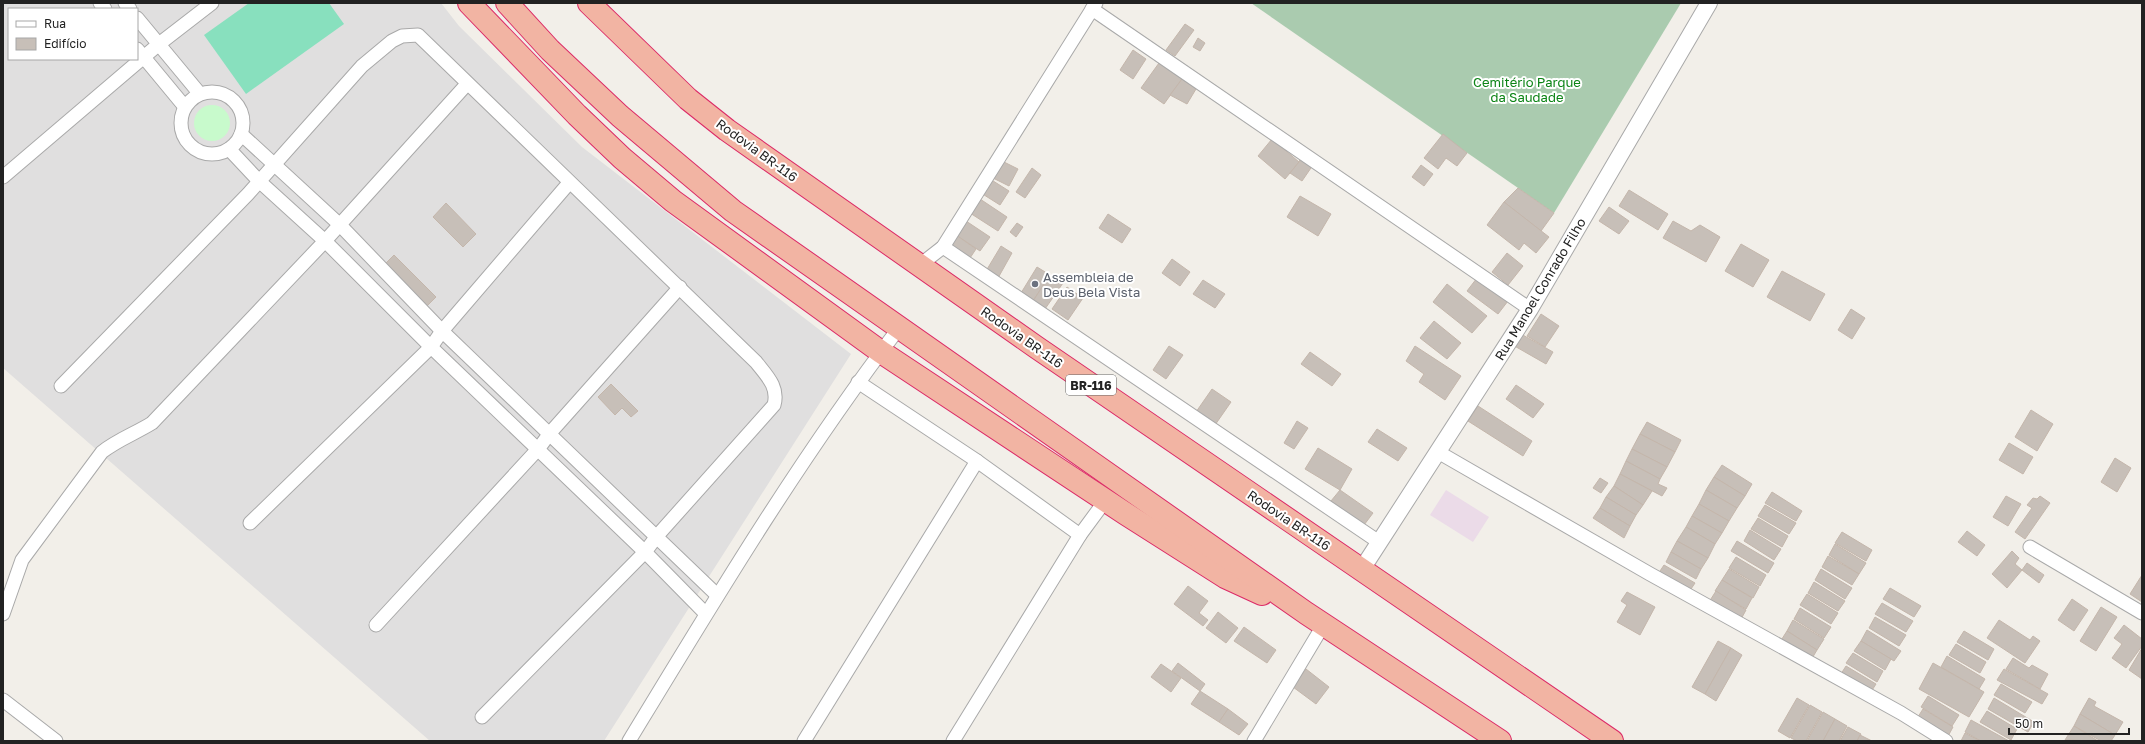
<svg xmlns="http://www.w3.org/2000/svg" width="2145" height="744" font-family="'Golos Text',sans-serif">
<style>
.residential{fill:#e0dfdf;fill-rule:evenodd}
.industrial{fill:#ebdbe8}
.cemetery{fill:#aacbaf}
.park{fill:#c8facc}
.pitch{fill:#88e0be}
.building{fill:#c7bfb8;stroke:#c4b6ab}
.lines{fill:none;stroke-linecap:round;stroke-linejoin:round}
.minor-casing{stroke:#a9a9a9;stroke-width:15}
.tertiary-casing{stroke:#a9a9a9;stroke-width:18}
.trunk-casing{stroke:#dc2a67;stroke-width:24}
.minor{stroke:#fff;stroke-width:13}
.tertiary{stroke:#fff;stroke-width:16}
.trunk{stroke:#f2b4a3;stroke-width:22}
.worship-dot{fill:#6b7280;stroke:#fff;stroke-width:1.5}
.labels{text-anchor:middle;dominant-baseline:central;stroke-width:4;stroke-linejoin:round;paint-order:stroke}
.shield{fill:#fff;stroke:#646464;stroke-width:1}
.shield-label{font-size:12px;font-weight:bold;fill:#222}
.park-label{font-size:13px;fill:#0c8416;stroke:#fff}
.street-label{font-size:13px;fill:#222;stroke:#fff}
.worship-label{font-size:13px;fill:#5b616d;stroke:#fff;text-anchor:start}
</style>
<rect width="100%" height="100%" fill="#f2efe9"/>
<path class="residential" d="M 3,3 L 441,3 L 459,26 L 582,147 L 851,354 L 604,741 L 430,741 L 3,368 ZM 9,9 L 137,9 L 137,59 L 9,59 Z"/>
<path class="industrial" d="M 1446,490 L 1489,517 L 1473,542 L 1430,515 Z"/>
<path class="cemetery" d="M 1251,3 L 1681,3 L 1554,213 Z"/>
<circle class="park" cx="212" cy="123" r="18"/>
<path class="pitch" d="M 249,3 L 329,3 L 344,24 L 246,94 L 204,35 Z"/>
<g class="building">
<path d="M 1185,24 L 1194,30 L 1175,56 L 1166,50 Z"/>
<path d="M 1198,38 L 1205,43 L 1200,51 L 1193,47 Z"/>
<path d="M 1133,50 L 1146,59 L 1133,79 L 1120,70 Z"/>
<path d="M 1159,63 L 1182,79 L 1164,104 L 1141,88 Z"/>
<path d="M 1182,79 L 1196,89 L 1187,104 L 1170,95 Z"/>
<path d="M 1443,134 L 1467,153 L 1457,166 L 1446,158 L 1438,169 L 1424,158 Z"/>
<path d="M 1272,139 L 1299,162 L 1285,179 L 1258,156 Z"/>
<path d="M 1301,157 L 1313,165 L 1302,181 L 1290,173 L 1299,162 Z"/>
<path d="M 1000,160 L 1018,169 L 1009,186 L 991,177 Z"/>
<path d="M 1421,165 L 1433,174 L 1424,186 L 1412,177 Z"/>
<path d="M 1032,168 L 1041,175 L 1025,198 L 1016,192 Z"/>
<path d="M 990,179 L 1009,191 L 1000,205 L 981,193 Z"/>
<path d="M 1518,188 L 1554,213 L 1541,231 L 1504,202 Z"/>
<path d="M 1629,190 L 1668,214 L 1658,230 L 1619,206 Z"/>
<path d="M 1300,196 L 1331,214 L 1318,236 L 1287,217 Z"/>
<path d="M 980,199 L 1007,217 L 998,231 L 970,213 Z"/>
<path d="M 1504,202 L 1549,237 L 1536,253 L 1524,243 L 1519,250 L 1487,225 Z"/>
<path d="M 446,203 L 476,234 L 463,247 L 433,217 Z"/>
<path d="M 1609,207 L 1629,221 L 1619,234 L 1599,221 Z"/>
<path d="M 1108,214 L 1131,229 L 1122,243 L 1099,228 Z"/>
<path d="M 966,221 L 990,237 L 980,251 L 956,235 Z"/>
<path d="M 1673,221 L 1691,231 L 1700,225 L 1720,237 L 1706,262 L 1663,238 Z"/>
<path d="M 1017,223 L 1023,227 L 1016,237 L 1010,232 Z"/>
<path d="M 956,235 L 976,249 L 970,258 L 950,245 Z"/>
<path d="M 1741,244 L 1769,260 L 1753,287 L 1725,271 Z"/>
<path d="M 1001,246 L 1012,253 L 998,278 L 986,271 Z"/>
<path d="M 1507,253 L 1523,266 L 1508,285 L 1492,272 Z"/>
<path d="M 394,255 L 436,297 L 426,307 L 383,266 Z"/>
<path d="M 1172,259 L 1190,272 L 1180,286 L 1162,273 Z"/>
<path d="M 1037,267 L 1050,275 L 1033,301 L 1021,293 Z"/>
<path d="M 1782,271 L 1825,294 L 1810,321 L 1767,297 Z"/>
<path d="M 1050,275 L 1063,283 L 1045,309 L 1033,301 Z"/>
<path d="M 1477,278 L 1508,301 L 1498,314 L 1467,291 Z"/>
<path d="M 1203,280 L 1225,294 L 1215,308 L 1193,294 Z"/>
<path d="M 1447,284 L 1487,316 L 1472,333 L 1433,302 Z"/>
<path d="M 1067,287 L 1083,298 L 1068,320 L 1052,309 Z"/>
<path d="M 1851,309 L 1865,318 L 1852,339 L 1838,330 Z"/>
<path d="M 1541,314 L 1559,326 L 1545,347 L 1527,336 Z"/>
<path d="M 1434,321 L 1461,343 L 1447,359 L 1420,338 Z"/>
<path d="M 1521,334 L 1553,352 L 1546,364 L 1511,344 Z"/>
<path d="M 1169,346 L 1183,355 L 1166,379 L 1153,370 Z"/>
<path d="M 1415,346 L 1461,376 L 1445,400 L 1419,382 L 1424,374 L 1406,361 Z"/>
<path d="M 1310,352 L 1341,374 L 1332,386 L 1301,364 Z"/>
<path d="M 611,384 L 638,411 L 631,417 L 622,408 L 615,415 L 598,397 Z"/>
<path d="M 1516,385 L 1544,404 L 1533,418 L 1506,399 Z"/>
<path d="M 1212,389 L 1231,402 L 1215,425 L 1196,412 Z"/>
<path d="M 1478,406 L 1532,441 L 1523,456 L 1468,421 Z"/>
<path d="M 2031,410 L 2053,424 L 2037,451 L 2015,437 Z"/>
<path d="M 1297,421 L 1308,428 L 1294,449 L 1284,443 Z"/>
<path d="M 1647,422 L 1681,440 L 1675,452 L 1640,434 Z"/>
<path d="M 1377,429 L 1407,448 L 1398,461 L 1368,442 Z"/>
<path d="M 1640,434 L 1675,452 L 1667,467 L 1632,449 Z"/>
<path d="M 2009,443 L 2033,457 L 2023,474 L 1999,460 Z"/>
<path d="M 1318,448 L 1352,469 L 1340,490 L 1305,469 Z"/>
<path d="M 1632,449 L 1667,467 L 1660,479 L 1626,461 Z"/>
<path d="M 2115,458 L 2131,468 L 2117,492 L 2101,482 Z"/>
<path d="M 1626,461 L 1660,479 L 1658,484 L 1667,488 L 1662,496 L 1620,474 Z"/>
<path d="M 1722,465 L 1752,484 L 1745,496 L 1714,477 Z"/>
<path d="M 1620,474 L 1652,491 L 1643,505 L 1614,486 Z"/>
<path d="M 1714,477 L 1745,496 L 1737,508 L 1706,490 Z"/>
<path d="M 1600,478 L 1608,483 L 1601,493 L 1593,488 Z"/>
<path d="M 1614,486 L 1643,505 L 1636,515 L 1606,497 Z"/>
<path d="M 1340,490 L 1373,513 L 1364,525 L 1331,501 Z"/>
<path d="M 1706,490 L 1737,508 L 1729,521 L 1699,504 Z"/>
<path d="M 1772,492 L 1802,511 L 1796,521 L 1765,503 Z"/>
<path d="M 2006,496 L 2021,504 L 2008,526 L 1993,517 Z"/>
<path d="M 2040,496 L 2050,503 L 2025,539 L 2015,532 L 2032,508 L 2027,505 L 2033,498 L 2037,499 Z"/>
<path d="M 1606,497 L 1636,515 L 1630,526 L 1600,508 Z"/>
<path d="M 1699,504 L 1729,521 L 1722,533 L 1692,516 Z"/>
<path d="M 1765,505 L 1796,523 L 1789,534 L 1758,516 Z"/>
<path d="M 1600,508 L 1630,526 L 1624,538 L 1593,518 Z"/>
<path d="M 1692,516 L 1722,533 L 1715,544 L 1686,527 Z"/>
<path d="M 1758,518 L 1788,536 L 1782,547 L 1751,529 Z"/>
<path d="M 1686,527 L 1715,544 L 1708,558 L 1677,541 Z"/>
<path d="M 1750,530 L 1781,549 L 1774,560 L 1744,541 Z"/>
<path d="M 1967,531 L 1985,545 L 1977,556 L 1958,542 Z"/>
<path d="M 1842,532 L 1872,550 L 1866,561 L 1835,543 Z"/>
<path d="M 1677,541 L 1708,558 L 1701,569 L 1671,552 Z"/>
<path d="M 1737,541 L 1774,563 L 1768,573 L 1731,551 Z"/>
<path d="M 1835,544 L 1866,563 L 1859,574 L 1829,555 Z"/>
<path d="M 2012,551 L 2019,558 L 2015,564 L 2022,570 L 2007,588 L 1992,574 Z"/>
<path d="M 1671,552 L 1701,569 L 1696,579 L 1666,562 Z"/>
<path d="M 1828,556 L 1859,574 L 1852,585 L 1822,567 Z"/>
<path d="M 1736,557 L 1766,575 L 1760,586 L 1729,568 Z"/>
<path d="M 2027,563 L 2044,575 L 2039,583 L 2022,570 Z"/>
<path d="M 1664,565 L 1695,583 L 1689,592 L 1658,574 Z"/>
<path d="M 1729,569 L 1759,587 L 1753,598 L 1722,580 Z"/>
<path d="M 1821,569 L 1852,588 L 1845,599 L 1815,580 Z"/>
<path d="M 2142,575 L 2142,602 L 2130,594 Z"/>
<path d="M 1722,580 L 1752,598 L 1746,609 L 1715,591 Z"/>
<path d="M 1814,582 L 1845,601 L 1838,611 L 1808,593 Z"/>
<path d="M 1188,586 L 1208,601 L 1199,613 L 1208,620 L 1203,626 L 1174,604 Z"/>
<path d="M 1890,588 L 1921,606 L 1914,617 L 1883,599 Z"/>
<path d="M 1716,591 L 1746,610 L 1740,621 L 1709,602 Z"/>
<path d="M 1627,592 L 1655,607 L 1640,635 L 1617,622 L 1627,605 L 1621,601 Z"/>
<path d="M 1807,594 L 1838,613 L 1831,624 L 1800,605 Z"/>
<path d="M 2072,599 L 2088,610 L 2074,631 L 2058,620 Z"/>
<path d="M 1882,603 L 1913,621 L 1906,632 L 1875,614 Z"/>
<path d="M 2101,607 L 2117,617 L 2096,651 L 2080,641 Z"/>
<path d="M 1800,608 L 1831,627 L 1824,638 L 1794,619 Z"/>
<path d="M 1218,612 L 1238,628 L 1226,643 L 1206,628 Z"/>
<path d="M 1875,617 L 1906,635 L 1899,646 L 1869,628 Z"/>
<path d="M 1793,620 L 1824,639 L 1817,650 L 1787,631 Z"/>
<path d="M 1999,620 L 2030,640 L 2033,636 L 2040,641 L 2025,663 L 1987,638 Z"/>
<path d="M 2124,625 L 2142,639 L 2142,646 L 2126,668 L 2112,658 L 2122,644 L 2114,638 Z"/>
<path d="M 1244,627 L 1276,650 L 1267,663 L 1234,641 Z"/>
<path d="M 1867,630 L 1901,651 L 1894,661 L 1861,641 Z"/>
<path d="M 1787,631 L 1817,650 L 1811,660 L 1780,642 Z"/>
<path d="M 1964,631 L 1994,649 L 1988,660 L 1957,642 Z"/>
<path d="M 1718,641 L 1731,648 L 1705,694 L 1692,687 Z"/>
<path d="M 1861,641 L 1891,659 L 1885,670 L 1854,651 Z"/>
<path d="M 1956,644 L 1986,662 L 1980,673 L 1949,655 Z"/>
<path d="M 1731,648 L 1742,655 L 1716,701 L 1705,694 Z"/>
<path d="M 2142,648 L 2142,679 L 2129,670 Z"/>
<path d="M 1853,653 L 1883,671 L 1877,682 L 1846,663 Z"/>
<path d="M 1947,656 L 1985,679 L 1979,689 L 1941,667 Z"/>
<path d="M 2013,658 L 2029,668 L 2032,665 L 2048,674 L 2040,689 L 2006,669 Z"/>
<path d="M 1178,663 L 1205,684 L 1200,691 L 1172,671 Z"/>
<path d="M 1933,663 L 1984,692 L 1969,717 L 1919,689 Z"/>
<path d="M 1161,664 L 1181,678 L 1171,692 L 1151,677 Z"/>
<path d="M 1846,666 L 1876,684 L 1869,695 L 1839,677 Z"/>
<path d="M 1306,669 L 1329,687 L 1316,704 L 1293,687 Z"/>
<path d="M 2004,669 L 2048,694 L 2042,704 L 1997,680 Z"/>
<path d="M 2001,684 L 2032,702 L 2025,713 L 1994,695 Z"/>
<path d="M 1200,691 L 1228,709 L 1219,722 L 1191,704 Z"/>
<path d="M 1928,696 L 1959,715 L 1952,726 L 1921,707 Z"/>
<path d="M 1797,698 L 1809,705 L 1790,738 L 1778,731 Z"/>
<path d="M 1994,698 L 2034,722 L 2028,732 L 1988,709 Z"/>
<path d="M 2089,698 L 2096,702 L 2094,706 L 2123,722 L 2115,735 L 2080,714 Z"/>
<path d="M 1810,705 L 1822,712 L 1806,741 L 1797,741 L 1791,738 Z"/>
<path d="M 1228,709 L 1248,724 L 1239,735 L 1219,722 Z"/>
<path d="M 1923,709 L 1953,727 L 1947,738 L 1916,720 Z"/>
<path d="M 1987,711 L 2017,729 L 2011,740 L 1980,722 Z"/>
<path d="M 1823,712 L 1835,719 L 1823,741 L 1807,741 Z"/>
<path d="M 2080,714 L 2115,735 L 2111,741 L 2101,741 L 2074,726 Z"/>
<path d="M 1835,719 L 1847,726 L 1839,741 L 1823,741 Z"/>
<path d="M 1971,720 L 2009,741 L 1981,741 L 1965,732 Z"/>
<path d="M 2074,726 L 2098,741 L 2065,740 Z"/>
<path d="M 1848,727 L 1861,734 L 1857,741 L 1840,741 Z"/>
<path d="M 1965,733 L 1980,741 L 1961,741 Z"/>
<path d="M 1860,735 L 1872,741 L 1857,741 Z"/>
</g>
<g class="lines">
<defs>
<g id="minor">
<path d="M 100,3 L 105,9"/>
<path d="M 125,3 L 130,9"/>
<path d="M 1092,9 L 1530,309"/>
<path d="M 137,18 L 200,94"/>
<path d="M 137,49 L 185,107"/>
<circle cx="212" cy="123" r="31"/>
<path d="M 241,134 L 339,224 L 442,331 L 717,595"/>
<path d="M 229,149 L 259,181 L 325,241 L 431,347 L 645,552 L 706,614"/>
<path d="M 3,177 L 159,44 L 212,3"/>
<path d="M 943,247 L 1379,542"/>
<path d="M 920,265 L 943,247 L 1096,3"/>
<path d="M 858,382 L 977,461 L 1080,535"/>
<path d="M 61,386 L 248,194 L 362,66 L 392,41 L 402,36 L 418,35 L 756,362 C 767,376 779,387 774,405 L 657,536 L 645,552 L 482,717"/>
<path d="M 1438,452 L 1650,574 L 1901,713 L 1946,741"/>
<path d="M 250,523 L 431,347 L 442,331 L 569,183"/>
<path d="M 2030,547 L 2142,613"/>
<path d="M 3,614 L 22,560 L 102,452 C 117,440 136,433 152,423 L 325,241 L 467,84"/>
<path d="M 376,625 L 539,448 L 550,433 L 680,287"/>
<path d="M 3,700 L 56,741"/>
<path d="M 629,741 C 714,601 799,459 899,328"/>
<path d="M 804,741 L 977,461"/>
<path d="M 953,741 L 1080,535 L 1105,501"/>
<path d="M 1254,741 L 1324,624"/>
</g>
<path id="tertiary" d="M 1362,569 L 1530,309 L 1709,3"/>
<g id="trunk">
<path d="M 469,3 L 577,115 L 622,158 L 673,201 L 881,352 L 1126,514 L 1225,577 L 1262,594"/>
<path d="M 507,3 L 550,50 L 620,116 L 733,211 L 1306,613 L 1500,741"/>
<path d="M 589,3 L 688,99 L 727,130 L 1036,347 L 1612,741"/>
</g>
</defs>
<use href="#minor" class="minor-casing"/>
<use href="#tertiary" class="tertiary-casing"/>
<use href="#trunk" class="trunk-casing"/>
<use href="#minor" class="minor"/>
<use href="#tertiary" class="tertiary"/>
<use href="#trunk" class="trunk"/>
</g>
<circle class="worship-dot" cx="1035" cy="284" r="4"/>
<g class="labels">
<rect class="shield" x="1066" y="375" width="50" height="20" rx="3"/>
<g class="shield-label">
<text x="1091" y="385">BR-116</text>
</g>
<g class="park-label">
<text x="1527" y="82">Cemitério Parque<tspan x="1527" dy="15">da Saudade</tspan></text>
</g>
<g class="street-label">
<text transform="translate(757 150) rotate(36)">Rodovia BR-116</text>
<text transform="translate(1540 289) rotate(-59)">Rua Manoel Conrado Filho</text>
<text transform="translate(1022 337) rotate(35)">Rodovia BR-116</text>
<text transform="translate(1289 520) rotate(34)">Rodovia BR-116</text>
</g>
<g class="worship-label">
<text x="1043" y="277">Assembleia de<tspan x="1043" dy="15">Deus Bela Vista</tspan></text>
</g>
</g>
<rect width="2145" height="744" fill="none" stroke="#222222" stroke-width="8"/>
<rect x="8" y="8" width="130" height="52" fill="#ffffff" stroke="#a7a7a7"/>
<rect x="16" y="21" width="20" height="6" fill="#ffffff" stroke="#a7a7a7"/>
<text x="44" y="28" font-size="12" fill="#222222">Rua</text>
<rect x="16" y="38" width="20" height="12" fill="#c7bfb8" stroke="#a7a7a7"/>
<text x="44" y="48" font-size="12" fill="#222222">Edifício</text>
<path d="M2009 728v6h120v-6" fill="none" stroke="#222222" stroke-width="2"/>
<text x="2015" y="728" font-size="12" fill="#222222" stroke="#ffffff" stroke-width="3" paint-order="stroke">50 m</text>
</svg>
